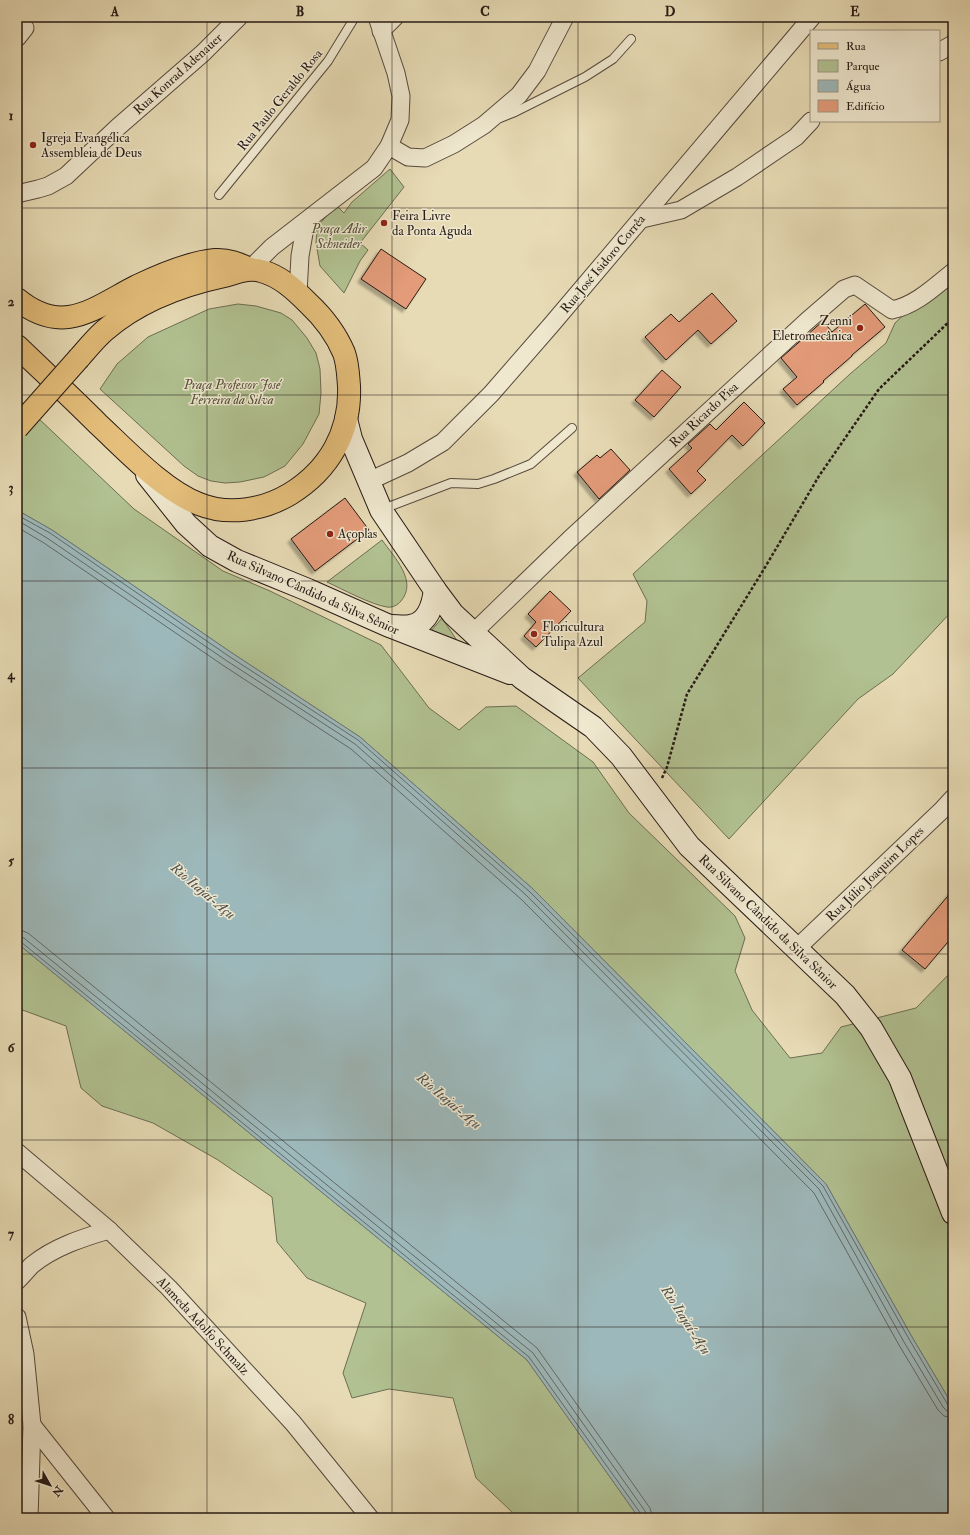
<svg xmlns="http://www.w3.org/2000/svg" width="970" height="1535" font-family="'IM FELL Double Pica',serif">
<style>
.green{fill:#b1c191;stroke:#6c6e53}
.water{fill:#9db8ba;stroke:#6d7978}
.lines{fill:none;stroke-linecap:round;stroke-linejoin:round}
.shore{stroke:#626968;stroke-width:1}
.building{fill:#e39b79;stroke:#261a15;filter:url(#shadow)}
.service-casing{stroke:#564a3d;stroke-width:10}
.minor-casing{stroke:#564a3d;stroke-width:19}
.secondary-casing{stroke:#261a15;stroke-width:24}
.primary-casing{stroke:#261a15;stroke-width:24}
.path{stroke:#261a15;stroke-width:2.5;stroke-dasharray:3 2;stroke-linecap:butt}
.service{stroke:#efe8cf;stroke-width:8}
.minor{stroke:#efe8cf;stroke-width:17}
.secondary{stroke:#efe8cf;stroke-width:22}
.primary{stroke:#e4be7a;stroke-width:22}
.primary-bridge-casing{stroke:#261a15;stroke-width:24;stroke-linecap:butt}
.primary-bridge{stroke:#e4be7a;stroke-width:22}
.grid{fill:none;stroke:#261a15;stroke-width:1;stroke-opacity:0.55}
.poi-dot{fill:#8f2418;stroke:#efe8cf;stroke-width:1.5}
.labels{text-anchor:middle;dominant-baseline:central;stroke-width:3;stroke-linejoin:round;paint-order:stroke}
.street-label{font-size:13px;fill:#261a15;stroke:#efe8cf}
.poi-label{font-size:13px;fill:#261a15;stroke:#efe8cf;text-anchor:start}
.park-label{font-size:13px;font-style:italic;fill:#504c3a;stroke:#efe8cf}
.water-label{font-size:14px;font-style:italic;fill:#50514f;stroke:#efe8cf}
.neatline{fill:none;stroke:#261a15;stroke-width:1.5}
.grid-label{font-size:13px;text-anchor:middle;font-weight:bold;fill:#261a15}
</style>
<defs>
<filter id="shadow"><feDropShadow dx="-3.5" dy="3.5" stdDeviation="1" flood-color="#0004"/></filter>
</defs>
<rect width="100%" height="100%" fill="#e7dbb5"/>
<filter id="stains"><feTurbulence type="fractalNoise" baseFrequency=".005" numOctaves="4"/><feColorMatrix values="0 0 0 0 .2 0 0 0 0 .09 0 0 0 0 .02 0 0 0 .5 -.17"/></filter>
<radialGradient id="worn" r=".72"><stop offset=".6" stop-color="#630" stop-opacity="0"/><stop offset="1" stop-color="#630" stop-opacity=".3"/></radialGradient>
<g class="green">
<path d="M 390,169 L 404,187 L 360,243 L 368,250 L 360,261 L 344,293 L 320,266 L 316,243 L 317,227 L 336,205 L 344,213 L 352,202 Z"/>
<path d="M 953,269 L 953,610 L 893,674 L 858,699 L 729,839 L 578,678 L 645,622 L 647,601 L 633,574 L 850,374 L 886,343 L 895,323 Z"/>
<path d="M 238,304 L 256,306 L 281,313 L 292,320 L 307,338 L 316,353 L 320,369 L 321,393 L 319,414 L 303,444 L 285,466 L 264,477 L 240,482 L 225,483 L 211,481 L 198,476 L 184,466 L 100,389 L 117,364 L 148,337 L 209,309 Z"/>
<path d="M 17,398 L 134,509 L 223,571 L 270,591 L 381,645 L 429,708 L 459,730 L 486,707 L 516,706 L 593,762 L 629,813 L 735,916 L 745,938 L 735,971 L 752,1010 L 790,1058 L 822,1053 L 841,1027 L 916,1008 L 953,970 L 953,1406 L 912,1337 L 826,1184 L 533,889 L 360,737 L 232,653 L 52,530 L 17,510 Z"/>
<path d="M 382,540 C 394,557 418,581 401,601 C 398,605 392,608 387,607 C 372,605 342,589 327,582 Z"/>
<path d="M 442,618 L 458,642 L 431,631 Z"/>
<path d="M 17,943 L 527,1360 L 639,1518 L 515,1518 L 511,1511 L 476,1478 L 453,1398 L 389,1389 L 352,1398 L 343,1373 L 366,1303 L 307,1278 L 277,1242 L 272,1197 L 218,1160 L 153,1123 L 102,1106 L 81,1088 L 66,1026 L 17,1008 Z"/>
</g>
<path class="water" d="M 17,510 L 52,530 L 232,653 L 360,737 L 533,889 L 826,1184 L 912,1337 L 953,1406 L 953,1518 L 639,1518 L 527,1360 L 17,943 Z"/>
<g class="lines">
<g class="shore">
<path d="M 17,515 L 50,533 L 230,657 L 358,740 L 530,892 L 823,1186 L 909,1339 L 948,1405 L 953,1407"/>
<path d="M 17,520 L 47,538 L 227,661 L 355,744 L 526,895 L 819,1189 L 904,1342 L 943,1407 L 947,1411 L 953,1412"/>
<path d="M 17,527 L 44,543 L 224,666 L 351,749 L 522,900 L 814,1193 L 899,1345 L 938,1410 L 944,1416 L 953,1418"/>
<path d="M 17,930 L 23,931 L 28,933 L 537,1348 L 650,1508 L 653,1518"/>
<path d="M 17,936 L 24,938 L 533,1353 L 645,1511 L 647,1518"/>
<path d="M 17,941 L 21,942 L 529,1357 L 641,1514 L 642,1518"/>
</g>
</g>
<g class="building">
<path d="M 381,249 L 426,279 L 406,309 L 361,279 Z"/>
<path d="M 712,293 L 737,321 L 711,344 L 698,330 L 666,360 L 645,337 L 671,314 L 679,322 Z"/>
<path d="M 865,304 L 885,327 L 852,355 L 852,356 L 823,381 L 824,382 L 797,405 L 783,389 L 797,377 L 781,358 L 823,321 L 832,332 Z"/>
<path d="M 662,370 L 681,387 L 654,417 L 635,400 Z"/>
<path d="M 744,402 L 765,423 L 743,446 L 732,435 L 697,471 L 706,480 L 691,494 L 669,469 L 692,448 L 688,444 L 710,424 L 716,430 Z"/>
<path d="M 611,449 L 630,470 L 599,499 L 577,472 L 597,455 L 600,458 Z"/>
<path d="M 345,498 L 369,530 L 315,571 L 291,539 Z"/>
<path d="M 550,591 L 571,611 L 536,647 L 524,636 L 536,622 L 528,614 Z"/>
<path d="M 953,890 L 953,936 L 925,969 L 902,950 Z"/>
</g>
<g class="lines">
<defs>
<g id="service">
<path d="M 500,118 L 515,112 L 585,77 L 613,59 L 631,39"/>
<path d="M 219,195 L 328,61 L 355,17"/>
<path d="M 383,509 L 451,483 L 478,484 L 494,479 L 531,464 L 572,428"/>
</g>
<g id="minor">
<path d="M 381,31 L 395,17"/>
<path d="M 17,38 L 25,28"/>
<path d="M 939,52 L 953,44"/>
<path d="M 389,146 L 408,157 L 425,158 L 454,144 L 484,125 L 519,95 L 537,71 L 565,17"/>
<path d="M 17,192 L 21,193 L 38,189 L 48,186 L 66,176 L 118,127 L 203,53 L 239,17"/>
<path d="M 642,219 L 681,210 L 737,177 L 796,137 L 811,121"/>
<path d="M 250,269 L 272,247 L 374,168 L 389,146 L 400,120 L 401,96 L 396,73 L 377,17"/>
<path d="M 298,293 L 300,256 L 306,222"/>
<path d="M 369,481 L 408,463 L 443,442 L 491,394 L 552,324 L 812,17"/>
<path d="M 473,633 L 570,539 L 807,321 L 844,289 L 855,285 L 892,310 C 916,305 934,287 953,272"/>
<path d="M 796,949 L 941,811 L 953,798"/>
<path d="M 17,1152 L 109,1230 L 169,1288 L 293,1423 L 370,1518"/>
<path d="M 17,1281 C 22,1276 27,1270 32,1265 C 54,1247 82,1238 109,1230"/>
<path d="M 17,1317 L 25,1354 L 32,1425 L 29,1518"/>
<path d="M 32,1425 L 106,1518"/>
</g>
<g id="secondary">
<path d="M 346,419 L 351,439 L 381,510 L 435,590 L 453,614 L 522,678 L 593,727 L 621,756 L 689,846 L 845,995 L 871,1028 L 900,1078 L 953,1213"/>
<path d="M 147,475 L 186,524 L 210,546 L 237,561 L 308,590 L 387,625 L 510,673"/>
<path d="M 391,626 C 397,626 404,627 410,626 C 428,624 433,605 435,590"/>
</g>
<g id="primary">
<path d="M 17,299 C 63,337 94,308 137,286 C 158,276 192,262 215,260 C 228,259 239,264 250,269"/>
<path d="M 17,346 C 44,372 71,397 98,424 C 126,450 163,490 199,504 C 229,516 263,510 290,494 C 329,470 351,432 349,386 C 348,375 348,364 344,353 C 336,334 323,317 308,303 C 294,289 280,276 261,271 C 248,267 236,273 224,276 C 182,285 137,302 104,331 C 95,339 87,349 79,358"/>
</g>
</defs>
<use href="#service" class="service-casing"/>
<use href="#minor" class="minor-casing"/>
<use href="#secondary" class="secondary-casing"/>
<use href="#primary" class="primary-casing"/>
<path class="path" d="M 662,778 L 667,767 L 687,694 L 764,569 L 819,476 L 879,389 L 953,318"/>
<use href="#service" class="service"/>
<use href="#minor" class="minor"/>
<use href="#secondary" class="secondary"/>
<use href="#primary" class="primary"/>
<defs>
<path id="primary-bridge" d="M 17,428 L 79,358"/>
</defs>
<use href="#primary-bridge" class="primary-bridge-casing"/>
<use href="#primary-bridge" class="primary-bridge"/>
</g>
<path class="grid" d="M 207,17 L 207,1518M 392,17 L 392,1518M 578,17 L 578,1518M 763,17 L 763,1518M 17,208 L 953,208M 17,395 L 953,395M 17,581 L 953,581M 17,768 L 953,768M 17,954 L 953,954M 17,1140 L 953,1140M 17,1327 L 953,1327"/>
<g class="poi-dot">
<circle cx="33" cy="145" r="4"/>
<circle cx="384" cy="223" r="4"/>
<circle cx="860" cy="328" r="4"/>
<circle cx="330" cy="534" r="4"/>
<circle cx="534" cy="634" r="4"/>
</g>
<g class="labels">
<g class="street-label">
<text transform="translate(178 74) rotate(-42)">Rua Konrad Adenauer</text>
<text transform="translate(280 100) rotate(-51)">Rua Paulo Geraldo Rosa</text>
<text transform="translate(603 264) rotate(-50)">Rua José Isidoro Corrêa</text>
<text transform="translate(704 415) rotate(-43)">Rua Ricardo Pisa</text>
<text transform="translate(313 593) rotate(24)">Rua Silvano Cândido da Silva Sênior</text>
<text transform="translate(875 874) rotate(-44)">Rua Júlio Joaquim Lopes</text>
<text transform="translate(768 922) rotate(44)">Rua Silvano Cândido da Silva Sênior</text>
<text transform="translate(203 1326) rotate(47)">Alameda Adolfo Schmalz</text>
</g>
<g class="poi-label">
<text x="41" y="138">Igreja Evangélica<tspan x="41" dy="15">Assembleia de Deus</tspan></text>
<text x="392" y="216">Feira Livre<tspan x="392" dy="15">da Ponta Aguda</tspan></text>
<text x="852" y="321" text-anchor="end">Zenni<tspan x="852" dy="15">Eletromecânica</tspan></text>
<text x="338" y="534">Açoplas</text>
<text x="542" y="627">Floricultura<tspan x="542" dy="15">Tulipa Azul</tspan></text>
</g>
<g class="park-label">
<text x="339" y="229">Praça Adir<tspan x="339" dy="15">Schneider</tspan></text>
<text x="232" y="385">Praça Professor José<tspan x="232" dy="15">Ferreira da Silva</tspan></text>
</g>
<g class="water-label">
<text transform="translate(203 891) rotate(40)">Rio Itajaí-Açu</text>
<text transform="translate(449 1101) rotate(40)">Rio Itajaí-Açu</text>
<text transform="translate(686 1320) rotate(57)">Rio Itajaí-Açu</text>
</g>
</g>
<rect width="970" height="1535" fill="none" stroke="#e7dbb5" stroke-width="44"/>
<rect x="810" y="30" width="130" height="92" fill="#efe8cf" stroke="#9f9685"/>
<rect x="818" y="43" width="20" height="6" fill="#e4be7a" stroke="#9f9685"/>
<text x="846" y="50" font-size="12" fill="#261a15">Rua</text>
<rect x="818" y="60" width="20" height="12" fill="#b1c191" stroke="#9f9685"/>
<text x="846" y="70" font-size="12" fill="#261a15">Parque</text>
<rect x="818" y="80" width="20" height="12" fill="#9db8ba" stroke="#9f9685"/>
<text x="846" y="90" font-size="12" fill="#261a15">Água</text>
<rect x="818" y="100" width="20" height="12" fill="#e39b79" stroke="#9f9685"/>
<text x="846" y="110" font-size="12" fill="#261a15">Edifício</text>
<g transform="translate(50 1485) rotate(129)" stroke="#efe8cf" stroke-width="3" paint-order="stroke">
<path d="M0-3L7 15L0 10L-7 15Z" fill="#261a15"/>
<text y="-6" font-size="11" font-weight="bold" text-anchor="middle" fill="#261a15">N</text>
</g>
<rect x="22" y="22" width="926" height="1491" class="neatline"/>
<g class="grid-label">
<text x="115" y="16">A</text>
<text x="300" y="16">B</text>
<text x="485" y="16">C</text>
<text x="670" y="16">D</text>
<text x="855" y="16">E</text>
<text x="11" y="120">1</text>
<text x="11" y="306">2</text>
<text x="11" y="492">3</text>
<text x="11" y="679">4</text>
<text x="11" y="865">5</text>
<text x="11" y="1052">6</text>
<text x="11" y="1238">7</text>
<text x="11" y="1424">8</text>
</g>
<rect width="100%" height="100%" filter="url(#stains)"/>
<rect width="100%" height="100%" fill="url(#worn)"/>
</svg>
